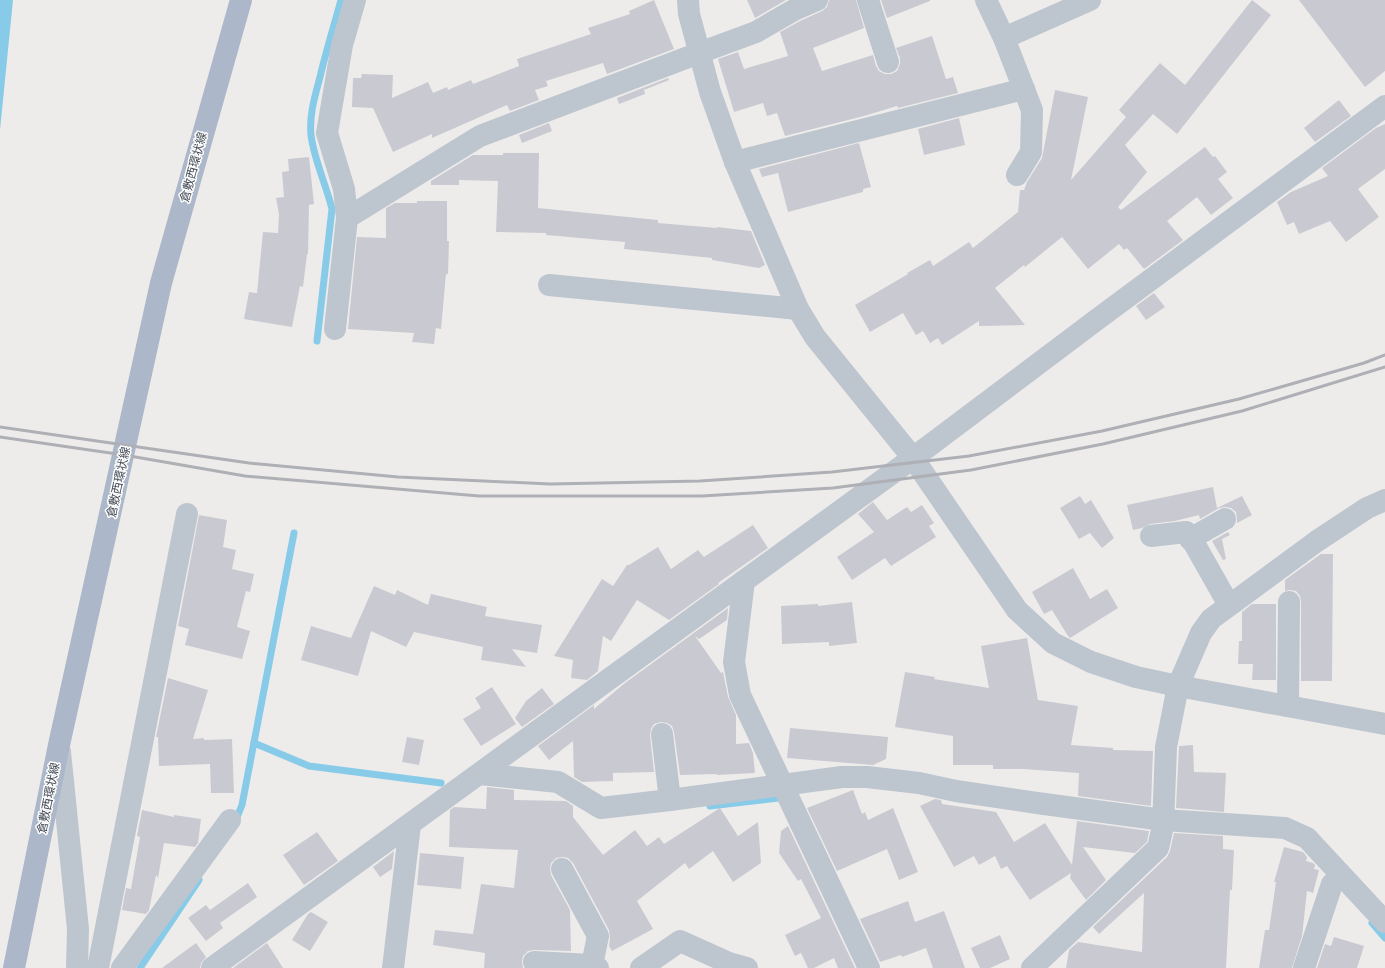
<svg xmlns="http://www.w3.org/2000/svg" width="1385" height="968" font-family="Manrope,'Noto Sans JP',sans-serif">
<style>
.water{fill:#88cbe8}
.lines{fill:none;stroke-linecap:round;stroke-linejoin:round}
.stream{stroke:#88cbe8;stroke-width:7}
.building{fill:#c9cad1}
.minor{stroke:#bdc5ce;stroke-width:22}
.major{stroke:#acb8ca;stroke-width:22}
.rail{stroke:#aeb0b6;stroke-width:3}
.labels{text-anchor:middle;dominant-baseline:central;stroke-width:3;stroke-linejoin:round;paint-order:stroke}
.street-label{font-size:12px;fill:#454d58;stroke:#fff}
</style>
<rect width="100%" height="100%" fill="#eeeceb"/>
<path class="water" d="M 0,0 L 13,0 L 0,130 Z"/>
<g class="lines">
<g class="stream">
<path d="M 317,341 L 332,209 C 326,184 314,160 311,135 C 309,115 315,96 320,77 C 326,51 334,26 341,0"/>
<path d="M 254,743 L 309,766 L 441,783"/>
<path d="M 710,806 L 778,798"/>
<path d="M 235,822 L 242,805 L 294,533"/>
<path d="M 1372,923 L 1385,938"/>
<path d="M 140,968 L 199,880"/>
</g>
</g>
<g class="building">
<path d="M 654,0 L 674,49 L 607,74 L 603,63 L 546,81 L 548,86 L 535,90 L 539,100 L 510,111 L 507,105 L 432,138 L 432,134 L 393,152 L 373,108 L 352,107 L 353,78 L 361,78 L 362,74 L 393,75 L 392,98 L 428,82 L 433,93 L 447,87 L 448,90 L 471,80 L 473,84 L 519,66 L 517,59 L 591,34 L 588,28 L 630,14 L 629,11 Z"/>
<path d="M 747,0 L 786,0 L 755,18 Z"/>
<path d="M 829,0 L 856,0 L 864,28 L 813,48 L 822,71 L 873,55 L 876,66 L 879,71 L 885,74 L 891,74 L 897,71 L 900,64 L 900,58 L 896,48 L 932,36 L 946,79 L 953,77 L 958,93 L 898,108 L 897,106 L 864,116 L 785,136 L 777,113 L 767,116 L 763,103 L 734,112 L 718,59 L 738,52 L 744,69 L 788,56 L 780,32 L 800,21 L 822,11 L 827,7 Z"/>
<path d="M 881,0 L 930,0 L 930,1 L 887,18 Z"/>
<path d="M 1252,0 L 1271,15 L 1177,134 L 1153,114 L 1125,145 L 1147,172 L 1118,207 L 1121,210 L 1205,147 L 1213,157 L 1215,156 L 1227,172 L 1218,179 L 1233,198 L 1211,215 L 1197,197 L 1167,221 L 1183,240 L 1144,269 L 1127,248 L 1124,250 L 1119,244 L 1088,269 L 1062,237 L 1025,267 L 1024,265 L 995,288 L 1025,325 L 979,326 L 979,321 L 942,345 L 938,338 L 930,343 L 923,331 L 916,335 L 903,313 L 870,332 L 855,305 L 908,274 L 907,273 L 930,260 L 933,266 L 969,242 L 973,248 L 1018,212 L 1020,190 L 1024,190 L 1027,182 L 1042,158 L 1055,90 L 1088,97 L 1071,180 L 1126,117 L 1119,110 L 1160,63 L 1185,85 Z"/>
<path d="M 1299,0 L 1385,0 L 1385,71 L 1365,87 Z"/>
<path d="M 668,78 L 669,80 L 644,90 L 645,94 L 619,104 L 617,98 Z"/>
<path d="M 1339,100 L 1351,116 L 1315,142 L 1304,128 Z"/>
<path d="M 959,118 L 965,145 L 924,155 L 918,129 Z"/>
<path d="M 549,123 L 552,131 L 522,143 L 519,135 Z"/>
<path d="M 1385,124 L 1385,169 L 1358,189 L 1379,217 L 1346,242 L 1330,221 L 1299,234 L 1294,222 L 1287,225 L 1277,202 L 1291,192 L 1328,176 L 1322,168 L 1376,128 Z"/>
<path d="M 859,143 L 871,187 L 863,189 L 863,192 L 788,212 L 778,173 L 762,177 L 759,169 Z"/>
<path d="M 503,153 L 539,153 L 538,208 L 658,220 L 658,223 L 717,228 L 717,227 L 751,231 L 765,265 L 759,268 L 712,260 L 712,258 L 624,249 L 625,242 L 546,235 L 546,233 L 496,232 L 498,181 L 459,180 L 459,185 L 431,185 L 431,181 L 473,155 L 503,155 Z"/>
<path d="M 309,157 L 314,204 L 309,205 L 308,254 L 307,254 L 303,287 L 300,286 L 292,327 L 244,319 L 249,292 L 257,293 L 263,232 L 278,233 L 279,214 L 276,198 L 284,197 L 282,172 L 289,171 L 288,159 Z"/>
<path d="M 417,201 L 447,201 L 447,241 L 449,241 L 448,274 L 446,274 L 441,329 L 436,328 L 434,344 L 412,342 L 414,333 L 348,329 L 357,237 L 386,238 L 386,208 L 395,203 L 417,203 Z"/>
<path d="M 1154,293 L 1165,307 L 1146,320 L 1136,306 Z"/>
<path d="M 1213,487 L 1217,508 L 1242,496 L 1252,515 L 1237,523 L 1237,519 L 1236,512 L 1231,508 L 1225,507 L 1219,508 L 1200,519 L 1199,515 L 1175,521 L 1150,524 L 1142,528 L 1133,530 L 1127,505 Z"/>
<path d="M 1080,496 L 1085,504 L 1091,500 L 1114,538 L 1102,548 L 1090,533 L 1079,539 L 1060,508 Z"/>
<path d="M 873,502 L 887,520 L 907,507 L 911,512 L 922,505 L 934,523 L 929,526 L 936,537 L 891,566 L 885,558 L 852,580 L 837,557 L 874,532 L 858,514 Z"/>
<path d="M 199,515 L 227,520 L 223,547 L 236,550 L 232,569 L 254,574 L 250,592 L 246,591 L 237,627 L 250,631 L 242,659 L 185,645 L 189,629 L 178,626 Z"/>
<path d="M 753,525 L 768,548 L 718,583 L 719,584 L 669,620 L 637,600 L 611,641 L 603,636 L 598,671 L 587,680 L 571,678 L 573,660 L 554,656 L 602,579 L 613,586 L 627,565 L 629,565 L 658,547 L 671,569 L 698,550 L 704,557 Z"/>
<path d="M 1228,532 L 1230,535 L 1222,539 L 1226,559 L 1223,560 L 1212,541 Z"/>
<path d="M 1321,554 L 1333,554 L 1332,681 L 1301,681 L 1301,602 L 1300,596 L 1296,591 L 1290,590 L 1285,591 L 1285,580 Z"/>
<path d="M 1073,568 L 1090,599 L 1107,589 L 1118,608 L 1070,638 L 1068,636 L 1052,610 L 1044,614 L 1032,592 Z"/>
<path d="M 374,586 L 395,595 L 397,590 L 428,605 L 431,594 L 487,607 L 485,616 L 542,625 L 537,653 L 512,649 L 526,667 L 481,660 L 483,647 L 414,632 L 406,647 L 371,631 L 358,676 L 301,660 L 311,626 L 351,638 Z"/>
<path d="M 852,602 L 857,643 L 829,646 L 829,642 L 782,644 L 781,606 L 818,604 L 818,606 Z"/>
<path d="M 1252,604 L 1276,604 L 1276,680 L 1252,680 L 1253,664 L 1238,664 L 1239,641 L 1242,641 L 1242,612 Z"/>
<path d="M 728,608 L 727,620 L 699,639 L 695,636 L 721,673 L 723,672 L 728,697 L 736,715 L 736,744 L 749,743 L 753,753 L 755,773 L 717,775 L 717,774 L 680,775 L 674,732 L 672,726 L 667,723 L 661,722 L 654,724 L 651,729 L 650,735 L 654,772 L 613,773 L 613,781 L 582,782 L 574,777 L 573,741 L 549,760 L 538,746 L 594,705 L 594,709 L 625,683 Z"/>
<path d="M 1027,638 L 1038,700 L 1078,706 L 1071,745 L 1113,748 L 1113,750 L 1153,751 L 1151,806 L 1078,796 L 1079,773 L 1023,769 L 993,769 L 993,765 L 953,765 L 953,736 L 895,727 L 905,672 L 935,677 L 934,679 L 989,688 L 981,646 Z"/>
<path d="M 168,678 L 208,690 L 193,739 L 204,738 L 204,740 L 232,739 L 234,793 L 211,793 L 210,764 L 159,766 L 158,737 L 156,737 Z"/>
<path d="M 492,687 L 516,724 L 481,746 L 463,719 L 481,708 L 475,698 Z"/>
<path d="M 542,688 L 554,704 L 522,727 L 515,718 L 526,701 Z"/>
<path d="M 790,728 L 888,737 L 886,759 L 873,765 L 787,758 Z"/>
<path d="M 407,737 L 424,740 L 419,765 L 402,762 Z"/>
<path d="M 1193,745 L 1194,772 L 1226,773 L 1224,812 L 1176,808 L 1179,746 Z"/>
<path d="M 487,787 L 514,790 L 514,800 L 566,801 L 573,806 L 573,817 L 603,855 L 635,830 L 647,846 L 659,837 L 664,844 L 720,808 L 738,836 L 758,822 L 761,863 L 733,882 L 713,851 L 689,869 L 685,863 L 637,901 L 653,929 L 612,951 L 609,946 L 610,938 L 609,930 L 573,863 L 568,858 L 563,857 L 556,858 L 551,863 L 550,869 L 551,875 L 570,910 L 571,951 L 534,950 L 528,951 L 523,956 L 522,962 L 523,968 L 484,968 L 485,953 L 433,945 L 435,930 L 473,934 L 481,884 L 514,888 L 518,850 L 449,847 L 450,810 L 454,807 L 486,809 Z"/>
<path d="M 853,790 L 862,814 L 865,812 L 868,820 L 893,808 L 918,872 L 899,880 L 887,849 L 837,871 L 807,808 Z"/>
<path d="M 935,799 L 941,800 L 942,804 L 996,812 L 1014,842 L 1045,823 L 1072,865 L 1077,821 L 1149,831 L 1147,842 L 1135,853 L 1083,847 L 1106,880 L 1086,900 L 1070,878 L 1071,873 L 1030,900 L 1007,866 L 1001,869 L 995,856 L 979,865 L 974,856 L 954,867 L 920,806 Z"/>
<path d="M 142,810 L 174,817 L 174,815 L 201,819 L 198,843 L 195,847 L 164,843 L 158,878 L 156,875 L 149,910 L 146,914 L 122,910 L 126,888 L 131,889 L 140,837 L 137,836 Z"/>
<path d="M 788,826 L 855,968 L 838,968 L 834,958 L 814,968 L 808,968 L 801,953 L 795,956 L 785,935 L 821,918 L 801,879 L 798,881 L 779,853 L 781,831 Z"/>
<path d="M 317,832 L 338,861 L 304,885 L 283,855 Z"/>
<path d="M 1174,833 L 1223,836 L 1223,849 L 1234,850 L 1232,890 L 1230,890 L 1226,968 L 1066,968 L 1069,950 L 1078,942 L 1142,952 L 1144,893 L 1099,934 L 1093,927 L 1167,857 L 1170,851 Z"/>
<path d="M 1284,847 L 1303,852 L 1307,857 L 1306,861 L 1313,863 L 1315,865 L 1314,869 L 1319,870 L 1313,893 L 1307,891 L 1302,936 L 1292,968 L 1259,968 L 1265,930 L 1269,930 L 1276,882 L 1274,882 Z"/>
<path d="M 394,851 L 392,869 L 380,877 L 373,867 Z"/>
<path d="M 420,853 L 464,857 L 461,889 L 417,885 Z"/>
<path d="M 248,883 L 257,897 L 220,923 L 223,928 L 206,941 L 188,918 L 206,905 L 210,910 Z"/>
<path d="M 908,901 L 915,922 L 944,911 L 965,968 L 933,968 L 926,948 L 902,957 L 901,955 L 880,962 L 860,919 Z"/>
<path d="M 311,912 L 328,922 L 310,951 L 292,940 L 308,914 Z"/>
<path d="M 1000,935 L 1010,959 L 990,968 L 980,968 L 971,948 Z"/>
<path d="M 1334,937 L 1364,946 L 1357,968 L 1317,968 L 1325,944 L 1331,946 Z"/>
<path d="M 196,943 L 206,957 L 201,963 L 200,968 L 162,968 Z"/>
<path d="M 267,943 L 283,968 L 233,968 Z"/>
</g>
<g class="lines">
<g class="minor">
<path d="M 688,0 L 689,14 L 710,92 L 735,162 L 798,309 L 815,337 L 913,458 L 1017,610 L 1053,643 L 1091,662 L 1136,677 L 1178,686 L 1385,724"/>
<path d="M 868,0 L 888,62"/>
<path d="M 986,0 L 1004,38 L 1032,110 L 1031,152 L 1017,175"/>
<path d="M 1004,38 L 1090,0"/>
<path d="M 735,162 L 1024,89"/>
<path d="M 347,218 L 480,136 L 699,53 L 756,32 L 794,10 L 817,0"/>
<path d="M 549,285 L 798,309"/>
<path d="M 335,329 L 347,218 L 344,189 L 327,133 L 342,45 L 355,0"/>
<path d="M 1151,536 L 1186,532 L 1195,545 L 1229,605"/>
<path d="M 1190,539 L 1225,519"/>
<path d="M 744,581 L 734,662 L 740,695 L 869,968"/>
<path d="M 1288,706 L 1289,602"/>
<path d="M 662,734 L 670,800"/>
<path d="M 60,752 L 78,929 L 77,968"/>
<path d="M 480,774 L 558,782 L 601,808 L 670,800 L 842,777 L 867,777 L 919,783 L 956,791 L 1037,803 L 1163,820 L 1285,828 L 1307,838 L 1385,922"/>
<path d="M 562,869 L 598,936 L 592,965"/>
<path d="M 534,962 L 592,965 L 598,968"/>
<path d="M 98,968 L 187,514"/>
<path d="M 122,968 L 230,820"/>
<path d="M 212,968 L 913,458 L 1095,321 L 1385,106"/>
<path d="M 393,968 L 410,825"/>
<path d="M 641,968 L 680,941 L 729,963 L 747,968"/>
<path d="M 1032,968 L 1158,848 L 1163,826 L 1166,747 L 1178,686 L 1201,633 L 1211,619 L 1317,541 L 1367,508 L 1385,500"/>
<path d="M 1304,968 L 1332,884"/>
</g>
<path class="major" d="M 14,968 L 59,745 L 161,283 L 241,0"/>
<g class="rail">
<path d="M 0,427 L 249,463 L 398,477 L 550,484 L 700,481 L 832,472 L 969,456 L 1102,431 L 1239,399 L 1364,363 L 1385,355"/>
<path d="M 0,437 L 124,455 L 245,476 L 479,496 L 702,496 L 833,488 L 971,470 L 1103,444 L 1242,411 L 1385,367"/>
</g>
</g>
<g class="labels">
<g class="street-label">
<text transform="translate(193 167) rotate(-75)">倉敷西環状線</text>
<text transform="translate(118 482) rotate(-78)">倉敷西環状線</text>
<text transform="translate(48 798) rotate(-79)">倉敷西環状線</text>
</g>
</g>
</svg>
